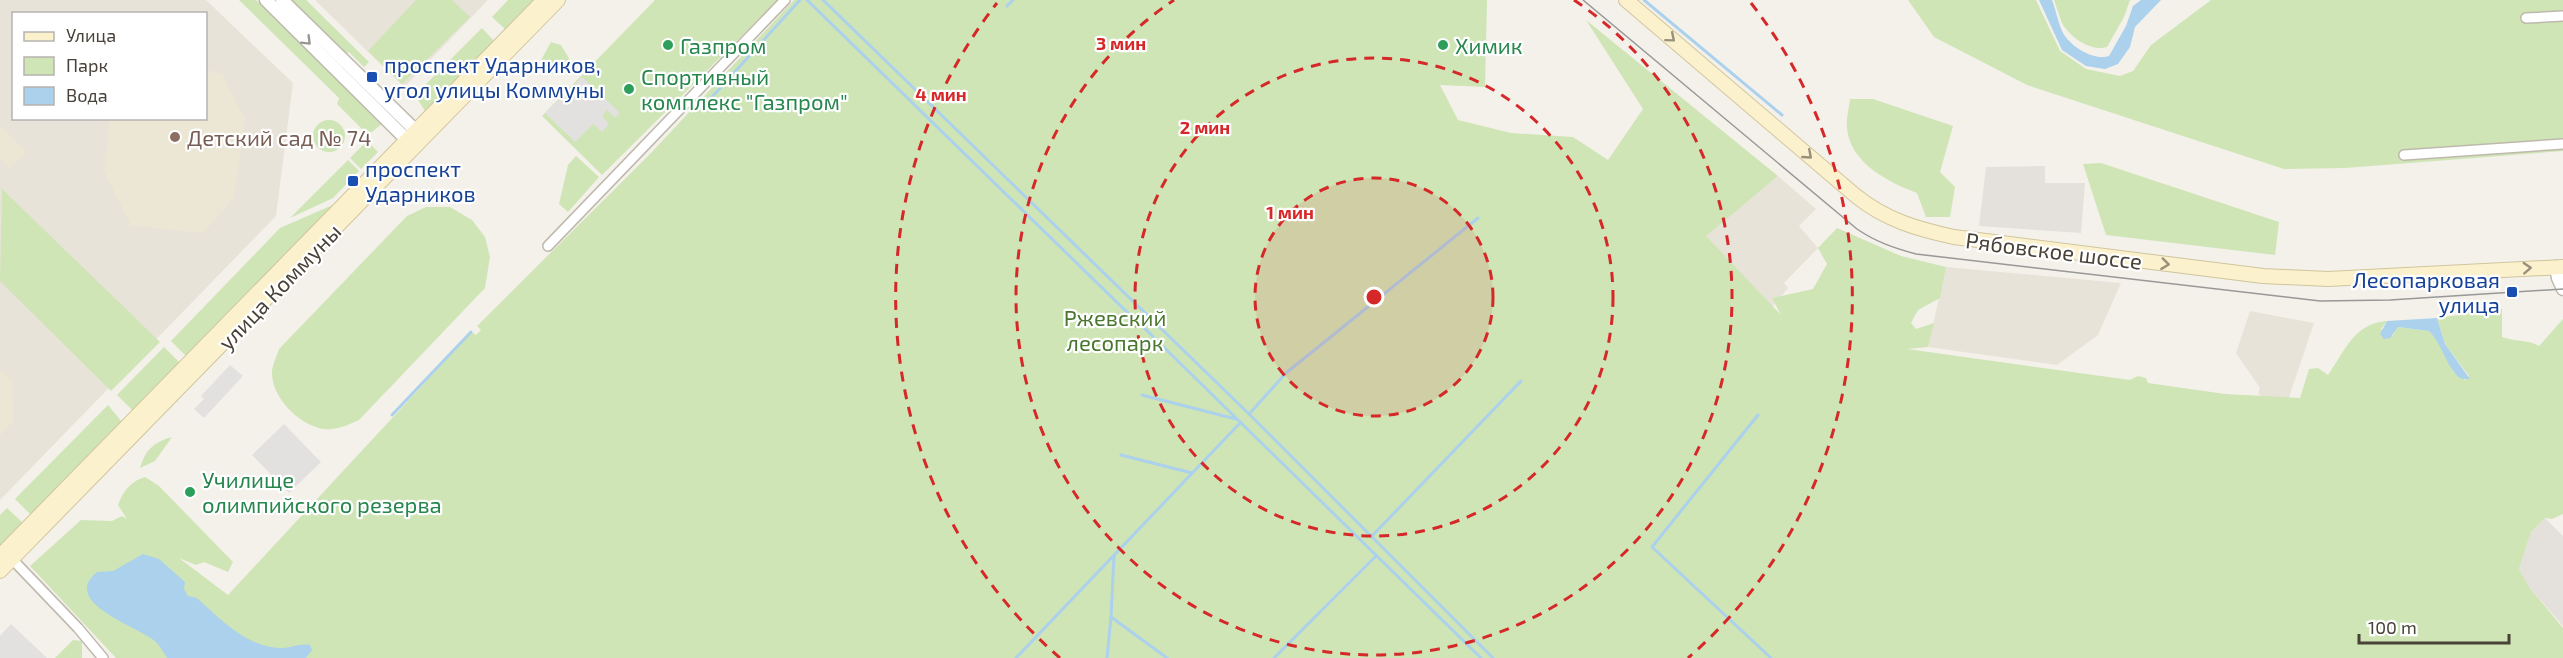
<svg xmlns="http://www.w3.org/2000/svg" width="2563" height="658" font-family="'Exo 2',sans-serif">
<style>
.residential{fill:#e8e3d9;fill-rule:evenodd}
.industrial{fill:#e4e0dc}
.education{fill:#ece6d5}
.green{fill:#cfe5b6}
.parking{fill:#e3e1df}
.water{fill:#abd1ec}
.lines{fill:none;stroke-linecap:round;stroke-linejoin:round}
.stream{stroke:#abd1ec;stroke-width:3}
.minor-casing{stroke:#bfb9ad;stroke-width:12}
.tertiary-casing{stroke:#bfb9ad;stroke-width:15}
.secondary-casing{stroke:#d1c59d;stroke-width:16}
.minor{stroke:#fff;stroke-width:9}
.tertiary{stroke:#fff;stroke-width:12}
.secondary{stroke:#fbf1cd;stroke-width:14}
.tram{stroke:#989898;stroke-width:1.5}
.oneway{stroke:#99917c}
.oneway2{stroke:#9a9792}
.ring{fill:none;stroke:#d62828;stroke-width:3;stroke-dasharray:10 8}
.leisure-dot{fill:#2e9e5b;stroke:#fff;stroke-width:2}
.transit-dot{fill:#1a4fb4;stroke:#fff;stroke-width:2}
.education-dot{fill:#8d6e63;stroke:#fff;stroke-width:2}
.labels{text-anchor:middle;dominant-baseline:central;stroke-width:4.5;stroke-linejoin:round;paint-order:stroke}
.leisure-label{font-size:22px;fill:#27864d;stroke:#fff;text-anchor:start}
.transit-label{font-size:22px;fill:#164399;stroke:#fff;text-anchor:start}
.education-label{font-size:22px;fill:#785e54;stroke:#fff;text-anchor:start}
.street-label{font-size:22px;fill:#484239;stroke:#fff}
.park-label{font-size:22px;fill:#49772f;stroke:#fff}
.centre{fill:#d62828;stroke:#fff;stroke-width:3}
.ring-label{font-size:18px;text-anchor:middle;font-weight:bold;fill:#d62828;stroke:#fff;stroke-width:4.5;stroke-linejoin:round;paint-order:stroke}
</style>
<rect width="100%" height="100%" fill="#f4f1eb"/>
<g class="residential">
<path d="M 0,0 L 206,0 L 293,83 L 276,216 L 0,500 ZM 14,14 L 206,14 L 206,118 L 14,118 Z"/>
<path d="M 315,0 L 488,0 L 404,87 Z"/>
<path d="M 1778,176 L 1816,209 L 1799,226 L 1818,248 L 1784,283 L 1788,288 L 1768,312 L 1699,241 Z"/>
<path d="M 1946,267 L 2121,283 L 2098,335 L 2057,365 L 1928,347 Z"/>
<path d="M 2250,311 L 2314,323 L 2286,406 L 2258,394 L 2260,388 L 2236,353 Z"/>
</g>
<g class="industrial">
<path d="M 2045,166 L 2045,183 L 2085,183 L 2081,233 L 1979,226 L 1986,167 Z"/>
<path d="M 2545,518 L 2563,536 L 2563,626 L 2529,587 L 2519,569 L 2531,532 Z"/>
</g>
<g class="education">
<path d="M 206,70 L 222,74 L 245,119 L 234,198 L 205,231 L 198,233 L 131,225 L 104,171 L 110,119 L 206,118 Z"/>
<path d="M 0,126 L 27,152 L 10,168 L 0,158 Z"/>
<path d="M 0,369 L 12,381 L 13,421 L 0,436 Z"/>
</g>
<g class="green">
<path d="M 239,0 L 256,0 L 382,124 L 368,135 L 337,104 L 339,98 Z"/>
<path d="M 287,0 L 306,0 L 369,62 L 364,67 L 349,52 L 344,55 Z"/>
<path d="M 416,0 L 452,0 L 470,17 L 402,84 L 368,51 Z"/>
<path d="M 508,0 L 535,0 L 506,30 L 492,17 Z"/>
<path d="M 655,0 L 778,0 L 602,175 L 542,116 Z"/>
<path d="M 794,0 L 1487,0 L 1485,87 L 1440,85 L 1458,120 L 1511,133 L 1573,137 L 1608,160 L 1643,109 L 1586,20 L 1778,176 L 1706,236 L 1781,315 L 1772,298 L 1813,289 L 1827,264 L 1818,248 L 1837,228 L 1901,256 L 1946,267 L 1940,298 L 1918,310 L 1911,323 L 1916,329 L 1934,323 L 1928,347 L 1907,349 L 2130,380 L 2138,376 L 2146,378 L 2148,383 L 2225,394 L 2300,398 L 2309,369 L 2318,368 L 2328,375 C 2345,351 2354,323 2387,321 L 2381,329 L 2392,336 L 2398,327 L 2429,331 L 2442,345 L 2453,372 L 2465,380 L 2469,376 L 2445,344 L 2437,318 L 2502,309 L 2502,337 C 2515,342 2527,339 2539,346 L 2563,319 L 2563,514 L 2552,519 L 2545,518 L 2531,532 L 2519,569 L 2529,587 L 2563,628 L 2563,658 L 116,658 L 30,566 L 81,520 L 112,521 L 122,516 L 127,519 L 118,505 C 123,491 131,481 145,477 L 159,486 L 233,562 L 228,572 L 204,562 L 196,565 L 179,558 L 228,595 L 472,332 L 476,335 L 481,330 L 477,326 L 651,153 Z"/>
<path d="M 1908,0 L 2036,0 L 2060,51 L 2086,69 L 2120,76 L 2133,71 L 2151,45 L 2211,0 L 2563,0 L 2563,151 L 2345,168 L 2284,169 L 2027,85 L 1934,37 Z"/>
<path d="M 2054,0 L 2130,0 L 2124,17 L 2107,47 C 2092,52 2070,38 2062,23 C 2059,16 2057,8 2054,0 Z"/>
<path d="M 482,28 L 494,41 L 425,111 L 415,95 Z"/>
<path d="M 551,42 L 561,45 L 570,60 L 551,74 L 541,60 Z"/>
<path d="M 1850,99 L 1873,99 L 1953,126 L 1940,172 L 1955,187 L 1950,217 L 1926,217 L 1917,193 C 1888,182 1850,163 1847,128 C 1846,119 1849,108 1850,99 Z"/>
<circle cx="329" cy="136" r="16"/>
<path d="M 367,141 L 378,152 L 361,169 L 350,158 Z"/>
<path d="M 576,156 L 599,177 L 568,212 L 559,204 L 568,165 Z"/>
<path d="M 348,160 L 359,171 L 333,198 L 290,218 Z"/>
<path d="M 2101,163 L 2279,222 L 2275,255 L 2106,235 L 2083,164 Z"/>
<path d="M 2,189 L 160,342 L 111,391 L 0,281 Z"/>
<path d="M 335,204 L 186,356 L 171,341 L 280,228 Z"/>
<path d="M 426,207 L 450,207 L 472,220 L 485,237 L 490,257 L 485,288 L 359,420 C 350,424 341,428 332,429 C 305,432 271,399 272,372 C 272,365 277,356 279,349 L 407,216 Z"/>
<path d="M 164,347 L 180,363 L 133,411 L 117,395 Z"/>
<path d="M 108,405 L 122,422 L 31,515 L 15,499 Z"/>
<path d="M 172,437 L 155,461 L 140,468 C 145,450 154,442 172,437 Z"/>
<path d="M 7,508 L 23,523 L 0,547 L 0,515 Z"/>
<path d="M 73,640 L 82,641 L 82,658 L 55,658 Z"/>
</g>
<g class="parking">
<path d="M 582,77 L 620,113 L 615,118 L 607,110 L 602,116 L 609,124 L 602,132 L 593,124 L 575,142 L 545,113 Z"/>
<path d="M 230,365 L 243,376 L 204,418 L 194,409 L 204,399 L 201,396 Z"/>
<path d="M 284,424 L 321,462 L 289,493 L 252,455 Z"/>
<path d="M 11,624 L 47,658 L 0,658 L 0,636 Z"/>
</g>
<g class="water">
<path d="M 2039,0 L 2052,0 C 2056,10 2058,23 2063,33 C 2071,47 2094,61 2109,56 L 2126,26 L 2133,6 L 2141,0 L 2161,0 L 2135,27 L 2130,47 L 2118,64 L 2105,69 L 2086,66 L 2062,50 Z"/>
<path d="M 2437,318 L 2445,344 L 2470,379 L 2462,379 C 2447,371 2444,346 2429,331 L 2398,327 L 2390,338 L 2384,339 L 2380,334 L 2387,321 Z"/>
<path d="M 143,554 L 159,559 L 185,582 L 184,589 L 188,596 L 197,598 C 220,619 249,649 282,648 C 292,648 299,643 310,645 L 312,650 L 306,658 L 167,658 C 164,653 160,646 156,642 C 140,627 59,603 97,572 L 113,571 Z"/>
</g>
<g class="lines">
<g class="stream">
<path d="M 807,0 L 1131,316"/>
<path d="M 823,0 L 1249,414 L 1493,658"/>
<path d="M 1644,0 L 1782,115"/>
<path d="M 1007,6 L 1013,0"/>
<path d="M 702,108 L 800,0"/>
<path d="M 1135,319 L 1481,658"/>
<path d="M 1142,395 L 1236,419"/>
<path d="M 1250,413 L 1286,373 L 1478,218"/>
<path d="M 392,415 L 471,332"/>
<path d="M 1758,415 L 1652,547 L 1771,658"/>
<path d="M 1121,455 L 1192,473"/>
<path d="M 1372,536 L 1521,381"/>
<path d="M 1114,556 L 1111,617 L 1167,658"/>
<path d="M 1016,658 L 1241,422"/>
<path d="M 1107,658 L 1111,617"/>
<path d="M 1274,658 L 1376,556"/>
</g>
<defs>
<g id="minor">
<path d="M 2526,18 L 2563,16"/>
<path d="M 2404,155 L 2563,144"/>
<path d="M 548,246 L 785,0"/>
<path d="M 12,559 L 78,628 L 103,658"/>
</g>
<g id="tertiary">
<path d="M 266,0 L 407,140 L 415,142"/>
<path d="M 282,0 L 416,131 L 418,138"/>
<path d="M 2556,267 L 2558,278 L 2563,289"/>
</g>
<g id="secondary">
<path d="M 1626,0 L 1856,196 C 1886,220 1917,229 1954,237 L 2263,276 L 2328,279 L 2563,267"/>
<path d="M 0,556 L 544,0"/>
<path d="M 0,571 L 558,0"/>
</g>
</defs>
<use href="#minor" class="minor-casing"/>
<use href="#tertiary" class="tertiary-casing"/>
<use href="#secondary" class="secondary-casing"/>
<use href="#minor" class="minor"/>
<use href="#tertiary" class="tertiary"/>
<use href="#secondary" class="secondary"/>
<path class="tram" d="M 1583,0 L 1857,229 C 1876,242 1894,248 1916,254 L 2320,301 L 2390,300 L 2563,289"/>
</g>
<defs><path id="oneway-chevron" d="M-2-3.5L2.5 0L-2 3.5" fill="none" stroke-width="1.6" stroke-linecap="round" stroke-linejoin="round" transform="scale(1.5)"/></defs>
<g class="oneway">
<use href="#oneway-chevron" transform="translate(1671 38) rotate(40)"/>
<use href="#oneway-chevron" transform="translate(1808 155) rotate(41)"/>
<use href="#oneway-chevron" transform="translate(2165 264) rotate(7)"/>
<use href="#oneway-chevron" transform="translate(2527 268) rotate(-3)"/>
</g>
<use class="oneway2" href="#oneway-chevron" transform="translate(307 41) rotate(45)"/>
<circle cx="1374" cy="297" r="119" fill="#d62828" fill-opacity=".12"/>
<g class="ring">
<circle cx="1374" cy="297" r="119"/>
<circle cx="1374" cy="297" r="239"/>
<path d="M1574 0A358 358 0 1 1 1174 0"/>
<path d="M1060 658A478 478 0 0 1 997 3M1751 3A478 478 0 0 1 1688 658"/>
</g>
<g class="leisure-dot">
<circle cx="668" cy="45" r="6"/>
<circle cx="1443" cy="45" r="6"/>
<circle cx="629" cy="89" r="6"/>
<circle cx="190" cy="492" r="6"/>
</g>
<g class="transit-dot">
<rect x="366" y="71" width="12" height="12" rx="3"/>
<rect x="347" y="175" width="12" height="12" rx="3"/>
<rect x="2506" y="286" width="12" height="12" rx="3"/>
</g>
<circle class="education-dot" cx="175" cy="137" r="6"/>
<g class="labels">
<g class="leisure-label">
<text x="680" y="45">Газпром</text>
<text x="1455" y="45">Химик</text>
<text x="641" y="76">Cпортивный<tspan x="641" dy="25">комплекс "Газпром"</tspan></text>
<text x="202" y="479">Училище<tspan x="202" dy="25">олимпийского резерва</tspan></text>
</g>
<g class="transit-label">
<text x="384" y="64">проспект Ударников,<tspan x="384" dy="25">угол улицы Коммуны</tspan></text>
<text x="365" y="168">проспект<tspan x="365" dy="25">Ударников</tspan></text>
<text x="2500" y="279" text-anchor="end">Лесопарковая<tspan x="2500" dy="25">улица</tspan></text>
</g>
<g class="education-label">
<text x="187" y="137">Детский сад № 74</text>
</g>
<g class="street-label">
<text transform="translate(2054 250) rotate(7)">Рябовское шоссе</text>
<text transform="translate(279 286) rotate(-46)">улица Коммуны</text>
</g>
<g class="park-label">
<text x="1115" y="317">Ржевский<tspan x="1115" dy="25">лесопарк</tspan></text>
</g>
</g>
<circle cx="1374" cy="297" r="9" class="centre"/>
<g class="ring-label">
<text x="1121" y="50">3 мин</text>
<text x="941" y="101">4 мин</text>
<text x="1205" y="134">2 мин</text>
<text x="1290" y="219">1 мин</text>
</g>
<rect x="12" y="12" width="195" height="108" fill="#ffffff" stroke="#b6b3b0" stroke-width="1.5"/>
<rect x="24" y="32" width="30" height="9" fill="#fbf1cd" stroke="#b6b3b0" stroke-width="1.5"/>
<text x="66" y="42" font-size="18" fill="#484239">Улица</text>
<rect x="24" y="57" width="30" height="18" fill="#cfe5b6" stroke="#b6b3b0" stroke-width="1.5"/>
<text x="66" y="72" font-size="18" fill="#484239">Парк</text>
<rect x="24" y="87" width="30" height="18" fill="#abd1ec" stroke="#b6b3b0" stroke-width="1.5"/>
<text x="66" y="102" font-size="18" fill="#484239">Вода</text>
<path d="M2359 634v9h150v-9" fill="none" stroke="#484239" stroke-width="3"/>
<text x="2368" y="634" font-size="18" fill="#484239" stroke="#ffffff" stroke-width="4.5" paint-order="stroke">100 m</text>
</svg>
